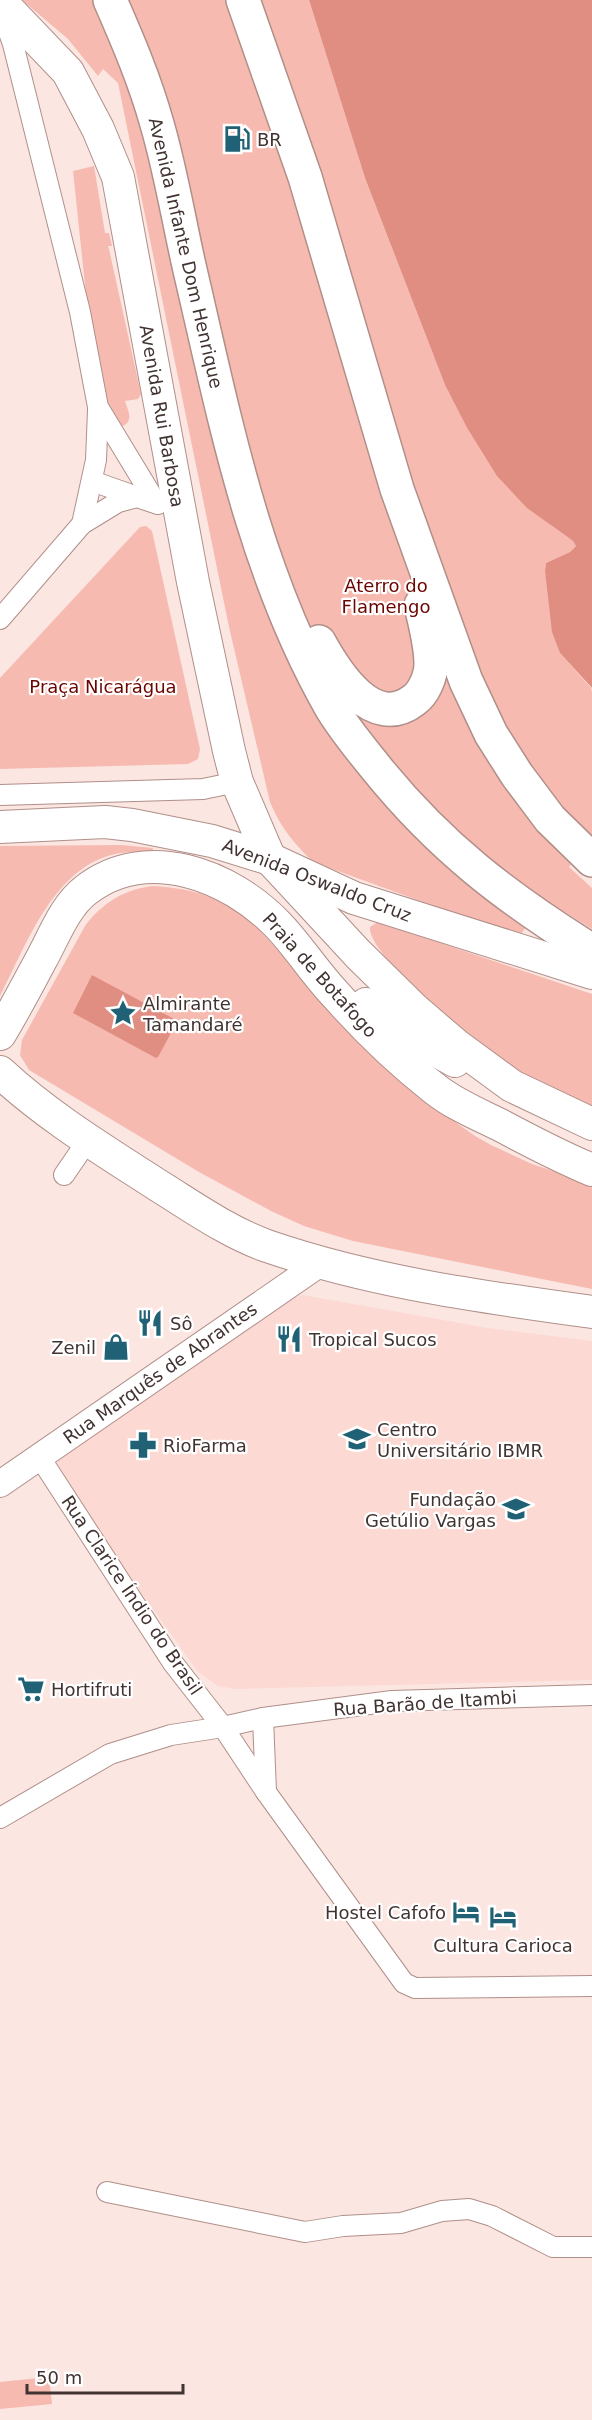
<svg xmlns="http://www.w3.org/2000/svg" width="592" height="2420" font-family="'DejaVu Sans',sans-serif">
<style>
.built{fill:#fdd9d3}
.green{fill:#f7bab0}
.water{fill:#e08e81}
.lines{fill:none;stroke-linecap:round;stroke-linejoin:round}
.minor-casing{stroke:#b08f89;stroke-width:22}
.tertiary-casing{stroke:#b08f89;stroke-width:28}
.primary-casing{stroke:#b08f89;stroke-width:34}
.trunk-casing{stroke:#b08f89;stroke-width:36}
.minor{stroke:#fff;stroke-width:20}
.tertiary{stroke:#fff;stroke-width:26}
.primary{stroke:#fff;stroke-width:32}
.trunk{stroke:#fff;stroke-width:33}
.labels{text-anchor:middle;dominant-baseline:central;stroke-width:4.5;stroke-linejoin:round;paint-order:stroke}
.poi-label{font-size:18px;fill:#413331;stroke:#fff;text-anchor:start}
.street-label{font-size:18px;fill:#413331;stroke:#fff}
.park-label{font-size:18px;fill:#6a0500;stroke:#fff}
</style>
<rect width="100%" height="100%" fill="#fbe6e2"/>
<path class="built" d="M 303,1295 L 488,1328 L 592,1341 L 592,1680 L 236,1689 L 218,1686 L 198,1672 L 61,1480 L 57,1467 L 59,1457 L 288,1300 Z"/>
<g class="green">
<path d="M 22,0 L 309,0 L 365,178 L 445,385 L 466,426 L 553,527 L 573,541 L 576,546 L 570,552 L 546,563 L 545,571 L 560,653 L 591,688 L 592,692 L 592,835 L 569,867 L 592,888 L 592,929 L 545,900 L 519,937 L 313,862 C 293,842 281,828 270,802 L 229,627 L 118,83 L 103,69 L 98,76 L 68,39 Z"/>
<path d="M 94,166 L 105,233 L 109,233 L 112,246 L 108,246 L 109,249 L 141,394 L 138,399 L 125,401 C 128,411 134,420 123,426 L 117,425 L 105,395 L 86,294 L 73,171 Z"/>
<path d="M 146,526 L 152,531 L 200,749 L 198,759 L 188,764 L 0,769 L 0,678 L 140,527 Z"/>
<path d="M 121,845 L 153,848 L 152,852 C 139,852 124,851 111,855 C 52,871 26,946 0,996 L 0,846 Z"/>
<path d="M 153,886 C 195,889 220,896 253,923 L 373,1057 L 427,1102 L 475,1136 L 491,1145 L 532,1164 L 592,1184 L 592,1289 L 353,1241 L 304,1226 L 271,1211 L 199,1172 L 29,1070 L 20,1055 L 22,1040 L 85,926 C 102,903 125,889 153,886 Z"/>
<path d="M 378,922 L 592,994 L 592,1106 C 573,1098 552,1091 533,1080 C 511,1068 489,1053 469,1037 C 449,1021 367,951 370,927 Z"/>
<path d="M 49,2377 L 52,2404 L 0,2409 L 0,2382 Z"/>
</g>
<g class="water">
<path d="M 309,0 L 592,0 L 592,688 L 560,653 L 552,632 L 545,571 L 546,563 L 570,552 L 576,546 L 573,541 L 527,508 L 497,476 L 466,426 L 445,385 L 365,178 Z"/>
<path d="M 92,975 L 176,1020 L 177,1022 L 158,1057 L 156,1058 L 73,1013 Z"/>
</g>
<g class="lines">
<defs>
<g id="minor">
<path d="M 1,10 L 13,44 L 80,312 L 98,407 L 155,501"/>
<path d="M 92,481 L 137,497"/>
<path d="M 82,524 L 96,460 L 98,410"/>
<path d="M 0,619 L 82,524 L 118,502 L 137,497 L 158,504"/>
<path d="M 0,795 L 203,789 L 237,782"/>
<path d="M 64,1175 L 88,1140"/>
<path d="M 39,1456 L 173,1663 L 223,1727 L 266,1792 L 404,1983 L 415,1988 L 592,1986"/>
<path d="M 263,1718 L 266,1792"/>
<path d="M 0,1818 L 110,1754 L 171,1735 L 223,1727 L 263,1718 L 392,1701 L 592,1695"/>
<path d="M 107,2192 L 305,2232 L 343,2226 L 401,2223 L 442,2211 L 469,2209 L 492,2216 L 553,2247 L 592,2247"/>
</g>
<path id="tertiary" d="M 0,1484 L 322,1262"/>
<g id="primary">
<path d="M 0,1 L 68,72 L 98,129 L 118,177 L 193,582 L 229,751 L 237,782 L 270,859 L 358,954 L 414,1009 L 456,1045 L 512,1086 L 592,1124"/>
<path d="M 0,827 L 105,822 L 132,825 L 212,841 L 270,859 L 354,898 L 592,973"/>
<path d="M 366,1004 L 391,1025 L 455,1061"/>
<path d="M 0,1034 C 15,1009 28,984 42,958 C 54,936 65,906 86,890 C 147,843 230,875 278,925 C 299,947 315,973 336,995 C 366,1029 399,1061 435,1089 C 455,1105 480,1115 502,1126 C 532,1142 561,1157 592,1170"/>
<path d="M 0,1072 C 47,1116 105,1151 159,1186 C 193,1207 228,1232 267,1246 C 372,1282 482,1297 592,1312"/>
</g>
<g id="trunk">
<path d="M 110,0 C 128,41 145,81 157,124 C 171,172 179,222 190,270 C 225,420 254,572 331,707 C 344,729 361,749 377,769 C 441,848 507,898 592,951"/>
<path d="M 243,0 L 305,177 L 397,489 L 466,681 L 491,734 L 517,775 L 550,819 L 592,860"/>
<path d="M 319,642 C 336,673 373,732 414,700 C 424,693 431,676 431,664 C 431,644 425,624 421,605"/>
</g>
</defs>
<use href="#minor" class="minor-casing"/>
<use href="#tertiary" class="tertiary-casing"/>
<use href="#primary" class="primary-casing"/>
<use href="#trunk" class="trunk-casing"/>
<use href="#minor" class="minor"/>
<use href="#tertiary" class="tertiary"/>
<use href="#primary" class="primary"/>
<use href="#trunk" class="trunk"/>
</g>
<defs>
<symbol id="fuel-bare" viewBox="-9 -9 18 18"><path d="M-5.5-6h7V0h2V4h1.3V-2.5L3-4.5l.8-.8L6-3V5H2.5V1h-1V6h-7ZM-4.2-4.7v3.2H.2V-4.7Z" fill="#206175" stroke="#fff" stroke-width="2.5" paint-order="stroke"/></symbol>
<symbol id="sight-bare" viewBox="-9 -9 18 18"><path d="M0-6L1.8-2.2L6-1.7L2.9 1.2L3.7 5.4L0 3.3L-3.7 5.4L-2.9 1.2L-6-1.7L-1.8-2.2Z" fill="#206175" stroke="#fff" stroke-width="2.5" paint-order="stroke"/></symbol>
<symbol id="restaurant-bare" viewBox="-9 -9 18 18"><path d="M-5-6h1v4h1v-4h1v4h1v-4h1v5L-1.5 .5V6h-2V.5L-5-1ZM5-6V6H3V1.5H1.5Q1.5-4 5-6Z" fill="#206175" stroke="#fff" stroke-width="2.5" paint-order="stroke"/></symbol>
<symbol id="shop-bare" viewBox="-9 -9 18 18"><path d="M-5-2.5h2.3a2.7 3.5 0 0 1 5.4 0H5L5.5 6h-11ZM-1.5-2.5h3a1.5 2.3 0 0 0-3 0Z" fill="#206175" stroke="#fff" stroke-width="2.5" paint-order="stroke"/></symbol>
<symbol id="university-bare" viewBox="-9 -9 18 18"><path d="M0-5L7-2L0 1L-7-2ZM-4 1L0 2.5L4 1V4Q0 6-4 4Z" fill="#206175" stroke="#fff" stroke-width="2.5" paint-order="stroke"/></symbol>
<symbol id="pharmacy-bare" viewBox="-9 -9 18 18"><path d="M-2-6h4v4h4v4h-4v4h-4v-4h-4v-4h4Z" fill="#206175" stroke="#fff" stroke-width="2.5" paint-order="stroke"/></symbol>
<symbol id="supermarket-bare" viewBox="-9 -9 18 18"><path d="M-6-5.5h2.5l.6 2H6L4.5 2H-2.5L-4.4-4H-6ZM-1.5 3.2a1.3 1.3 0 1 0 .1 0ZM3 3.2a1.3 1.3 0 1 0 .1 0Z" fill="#206175" stroke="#fff" stroke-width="2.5" paint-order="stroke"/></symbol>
<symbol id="hotel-bare" viewBox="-9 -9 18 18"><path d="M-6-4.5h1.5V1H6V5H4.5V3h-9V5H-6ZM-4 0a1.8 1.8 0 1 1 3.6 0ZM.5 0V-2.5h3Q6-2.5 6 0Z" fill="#206175" stroke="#fff" stroke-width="2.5" paint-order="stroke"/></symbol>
</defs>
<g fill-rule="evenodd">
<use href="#fuel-bare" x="218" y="120" width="38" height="38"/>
<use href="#sight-bare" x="104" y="994" width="38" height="38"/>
<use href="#restaurant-bare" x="131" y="1304" width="38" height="38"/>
<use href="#restaurant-bare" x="270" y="1320" width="38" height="38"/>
<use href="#shop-bare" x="97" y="1328" width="38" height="38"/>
<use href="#university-bare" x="338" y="1420" width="38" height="38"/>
<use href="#pharmacy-bare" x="124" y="1426" width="38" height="38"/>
<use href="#university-bare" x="497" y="1490" width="38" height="38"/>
<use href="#supermarket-bare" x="12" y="1670" width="38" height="38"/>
<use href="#hotel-bare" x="447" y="1893" width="38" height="38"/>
<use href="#hotel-bare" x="484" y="1898" width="38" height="38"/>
</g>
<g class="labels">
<g class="poi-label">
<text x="257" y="139">BR</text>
<text x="143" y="1003">Almirante<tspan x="143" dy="21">Tamandaré</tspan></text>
<text x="170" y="1323">Sô</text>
<text x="309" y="1339">Tropical Sucos</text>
<text x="96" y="1347" text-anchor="end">Zenil</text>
<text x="377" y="1429">Centro<tspan x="377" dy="21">Universitário IBMR</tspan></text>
<text x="163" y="1445">RioFarma</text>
<text x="496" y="1499" text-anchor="end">Fundação<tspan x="496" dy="21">Getúlio Vargas</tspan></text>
<text x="51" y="1689">Hortifruti</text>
<text x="446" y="1912" text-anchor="end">Hostel Cafofo</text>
<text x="503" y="1945" text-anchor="middle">Cultura Carioca</text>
</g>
<g class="street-label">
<text transform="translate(186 253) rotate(77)">Avenida Infante Dom Henrique</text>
<text transform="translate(162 416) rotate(80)">Avenida Rui Barbosa</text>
<text transform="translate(317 880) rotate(21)">Avenida Oswaldo Cruz</text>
<text transform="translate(320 975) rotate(48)">Praia de Botafogo</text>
<text transform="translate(160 1373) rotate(-35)">Rua Marquês de Abrantes</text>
<text transform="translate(132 1595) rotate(56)">Rua Clarice Índio do Brasil</text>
<text transform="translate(425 1703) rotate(-4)">Rua Barão de Itambi</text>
</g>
<g class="park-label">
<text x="386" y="585">Aterro do<tspan x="386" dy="21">Flamengo</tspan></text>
<text x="103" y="686">Praça Nicarágua</text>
</g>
</g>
<path d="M27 2384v9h156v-9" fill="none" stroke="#413331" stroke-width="3"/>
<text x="36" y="2384" font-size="18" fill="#413331" stroke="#ffffff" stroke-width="4.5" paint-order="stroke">50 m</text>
</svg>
